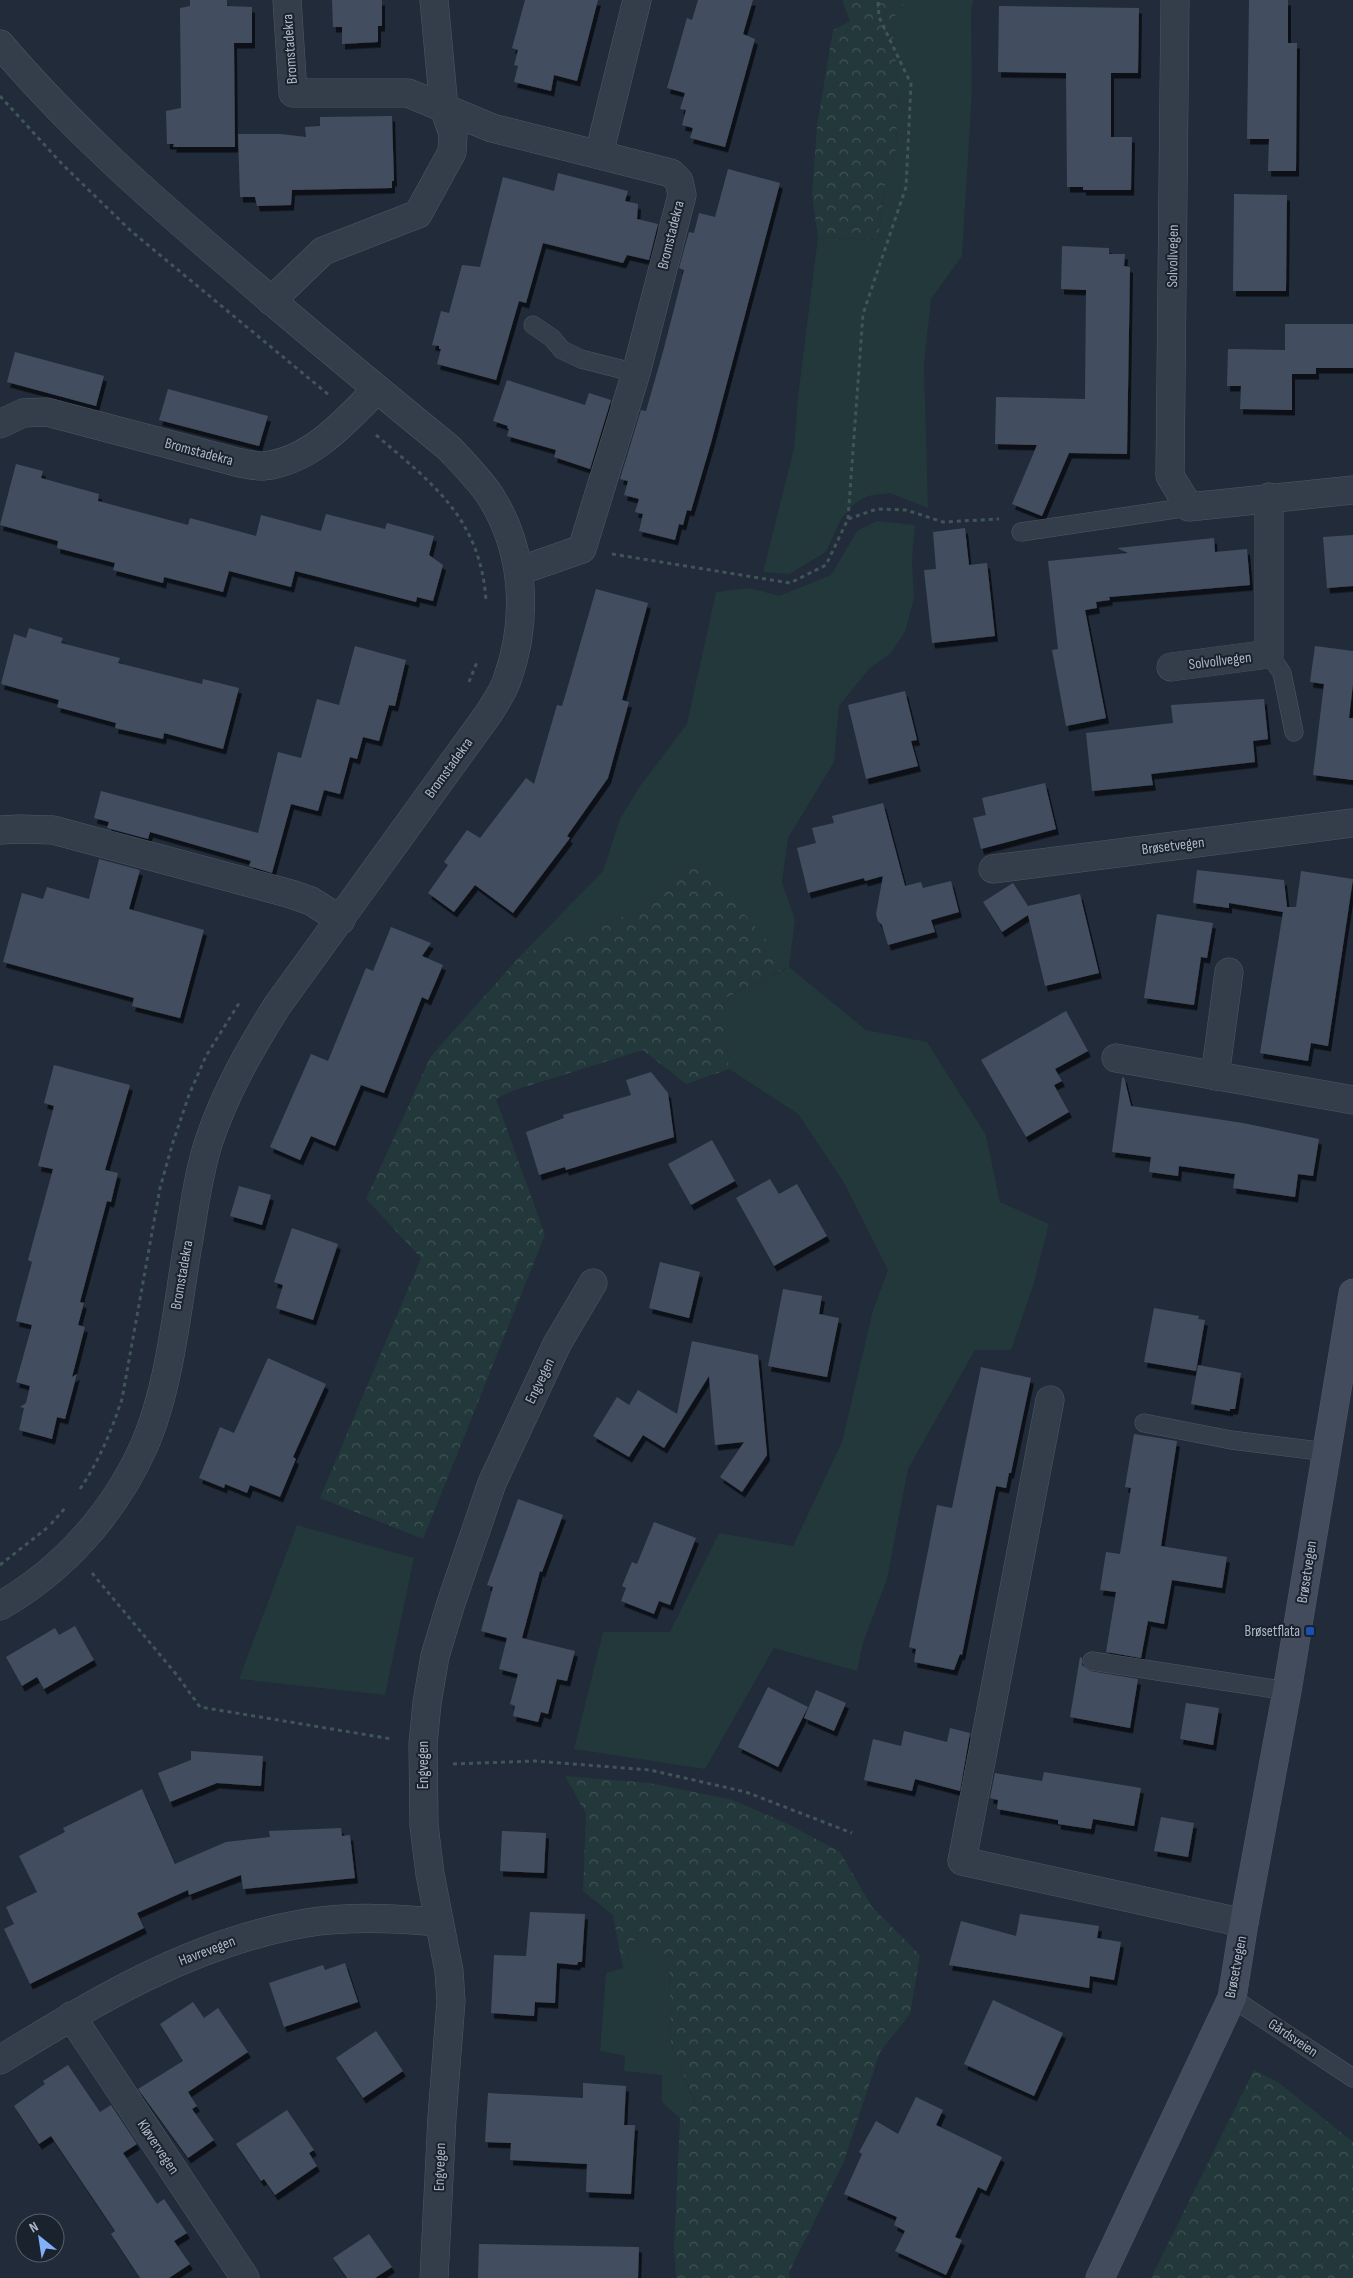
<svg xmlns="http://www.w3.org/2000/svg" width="1353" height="2278" font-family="'Sofia Sans Condensed',sans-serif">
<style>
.grass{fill:#23383a}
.forest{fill:url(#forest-crowns)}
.building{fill:#424e5e;filter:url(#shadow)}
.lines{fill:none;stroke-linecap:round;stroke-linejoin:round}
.lane-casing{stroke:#4f5864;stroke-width:19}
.street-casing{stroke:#4f5864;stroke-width:29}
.secondary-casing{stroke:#4f5864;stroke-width:29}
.path{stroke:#405558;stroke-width:3;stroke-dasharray:4 4;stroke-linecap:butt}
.lane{stroke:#343d4a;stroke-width:18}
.street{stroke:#343d4a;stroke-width:28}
.secondary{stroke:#424c5d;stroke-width:28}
.transit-dot{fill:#1a4fb4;stroke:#1a222e;stroke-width:2}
.labels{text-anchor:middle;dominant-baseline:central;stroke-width:4;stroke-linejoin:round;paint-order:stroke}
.street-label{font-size:15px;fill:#afb8c6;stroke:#1a222e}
.poi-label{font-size:15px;fill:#afb8c6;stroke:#1a222e;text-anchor:end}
</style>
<defs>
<pattern id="forest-crowns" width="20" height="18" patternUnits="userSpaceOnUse" patternTransform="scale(1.25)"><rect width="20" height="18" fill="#23383a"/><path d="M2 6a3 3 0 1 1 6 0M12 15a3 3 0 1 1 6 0" fill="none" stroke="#405355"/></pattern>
<filter id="shadow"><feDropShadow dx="3" dy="5.5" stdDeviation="0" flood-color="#0009"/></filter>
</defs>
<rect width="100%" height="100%" fill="#212b39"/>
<g class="grass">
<path d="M 907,0 L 973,0 L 971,13 L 972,91 L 962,256 L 931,299 L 924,364 L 928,508 L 890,493 L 868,496 L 854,504 L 841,519 L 826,552 L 789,574 L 763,572 L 794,448 L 798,397 L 818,237 L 878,240 L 885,182 L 896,149 L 898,84 L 892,20 Z"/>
<path d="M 877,521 L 915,525 L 912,560 L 914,598 L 905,632 L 890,654 L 869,669 L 839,706 L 834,762 L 788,838 L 782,882 L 795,920 L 789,967 L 866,1030 L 927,1042 L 986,1135 L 1000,1202 L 1049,1224 L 1033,1286 L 1011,1350 L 975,1350 L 908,1469 L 887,1579 L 863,1643 L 857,1671 L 774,1648 L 705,1769 L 574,1749 L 603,1632 L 670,1632 L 719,1533 L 793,1546 L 842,1442 L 873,1310 L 888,1270 L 843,1181 L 798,1114 L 729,1069 L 722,999 L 788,968 L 693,853 L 652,906 L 522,954 L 603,871 L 620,819 L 640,786 L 687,724 L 716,592 L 750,588 L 779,596 L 831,575 L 857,531 Z"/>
<path d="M 297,1525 L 414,1558 L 385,1695 L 239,1679 Z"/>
<path d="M 635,1939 L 669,1957 L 671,2044 L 695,2103 L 680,2118 L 662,2102 L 662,2075 L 624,2071 L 625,2056 L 600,2051 L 606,1973 L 623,1968 Z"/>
</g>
<g class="forest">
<path d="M 842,0 L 907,0 L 892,20 L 898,84 L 896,149 L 885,182 L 878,240 L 818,237 L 812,195 L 817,126 L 833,30 L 850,21 Z"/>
<path d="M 693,853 L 789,967 L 723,999 L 729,1069 L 686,1084 L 643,1050 L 515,1090 L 496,1099 L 545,1235 L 423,1539 L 320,1498 L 421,1258 L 366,1199 L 431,1056 L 522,954 L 652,906 Z"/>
<path d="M 565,1776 L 650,1783 L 733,1800 L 790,1825 L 840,1852 L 872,1907 L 920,1955 L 910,2014 L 880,2052 L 843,2164 L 789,2272 L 790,2278 L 676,2278 L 674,2248 L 680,2118 L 695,2102 L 671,2044 L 669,1957 L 635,1939 L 623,1968 L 613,1915 L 583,1891 L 586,1814 Z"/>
<path d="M 1254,2070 L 1278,2082 L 1353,2142 L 1353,2278 L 1151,2278 Z"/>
</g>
<g class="building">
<path d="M 190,0 L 227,0 L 227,6 L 252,7 L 252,43 L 234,43 L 235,147 L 173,147 L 174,144 L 167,144 L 166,111 L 181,108 L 180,8 L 190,6 Z"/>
<path d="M 332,0 L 382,0 L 382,26 L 378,26 L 378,42 L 342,44 L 342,27 L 333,27 Z"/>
<path d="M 525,0 L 598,0 L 577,81 L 554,75 L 551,91 L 514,82 L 518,66 L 514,65 L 518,50 L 512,48 Z"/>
<path d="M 698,0 L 753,0 L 743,34 L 755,39 L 725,147 L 690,138 L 693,128 L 682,125 L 686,110 L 680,109 L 685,93 L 667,88 L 687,18 L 692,20 Z"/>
<path d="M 1249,0 L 1288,0 L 1288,43 L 1297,43 L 1296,171 L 1268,171 L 1269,139 L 1247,139 Z"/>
<path d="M 999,6 L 1139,8 L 1138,73 L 1111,73 L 1111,137 L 1132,137 L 1131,190 L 1083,190 L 1083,187 L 1067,187 L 1066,73 L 998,72 Z"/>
<path d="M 392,116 L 394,181 L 392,181 L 392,188 L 292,190 L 291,205 L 257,206 L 255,197 L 240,197 L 238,134 L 281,134 L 306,137 L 305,127 L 320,126 L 320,117 Z"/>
<path d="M 728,169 L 780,183 L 711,443 L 691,511 L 687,510 L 683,525 L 679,524 L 675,540 L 639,531 L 643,514 L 635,512 L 639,499 L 624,495 L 628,481 L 620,479 L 641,410 L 646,411 L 664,348 L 684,270 L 679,268 L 689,232 L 694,233 L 699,213 L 715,217 Z"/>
<path d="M 558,173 L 628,191 L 625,201 L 638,204 L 637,219 L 658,224 L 649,260 L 627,255 L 623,263 L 543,243 L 526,303 L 519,301 L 496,380 L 437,364 L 441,349 L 439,349 L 439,346 L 432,345 L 441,311 L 449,313 L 462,265 L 480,267 L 503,177 L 554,191 Z"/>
<path d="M 1234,194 L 1287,195 L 1286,291 L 1233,291 Z"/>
<path d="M 1062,246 L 1109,248 L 1109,254 L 1125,254 L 1124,266 L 1130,267 L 1127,454 L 1069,453 L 1042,516 L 1012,504 L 1037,445 L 995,444 L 996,397 L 1085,399 L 1086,290 L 1061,289 Z"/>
<path d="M 1285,324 L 1353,324 L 1353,368 L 1316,368 L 1316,374 L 1292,374 L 1292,410 L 1240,409 L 1241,386 L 1227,386 L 1228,349 L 1285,350 Z"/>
<path d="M 15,352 L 104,376 L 96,406 L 7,382 Z"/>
<path d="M 507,380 L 585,405 L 589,393 L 611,400 L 590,469 L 554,457 L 556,450 L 507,436 L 509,429 L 507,428 L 508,426 L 493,421 Z"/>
<path d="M 168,389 L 268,416 L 259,446 L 159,420 Z"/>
<path d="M 16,464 L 43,471 L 41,478 L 99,494 L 98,501 L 188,525 L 190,518 L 256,536 L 261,515 L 321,531 L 326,514 L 385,529 L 387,523 L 434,536 L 429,555 L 443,565 L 433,601 L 417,597 L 416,602 L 295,571 L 291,587 L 229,571 L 223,592 L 164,577 L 163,583 L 113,570 L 115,563 L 57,548 L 58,541 L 0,525 Z"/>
<path d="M 965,528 L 969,565 L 987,563 L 995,636 L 932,643 L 924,570 L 936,569 L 933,532 Z"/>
<path d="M 1353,535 L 1353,586 L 1327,588 L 1323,537 Z"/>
<path d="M 1214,538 L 1215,552 L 1247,549 L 1250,585 L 1109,597 L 1110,600 L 1096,602 L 1097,608 L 1085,610 L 1106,718 L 1066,726 L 1052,650 L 1058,649 L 1048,561 L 1128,553 L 1117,548 Z"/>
<path d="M 596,589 L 648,603 L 622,700 L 629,702 L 608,778 L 567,836 L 570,838 L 513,913 L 475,885 L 454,912 L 428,893 L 448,865 L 444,862 L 467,830 L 480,838 L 526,778 L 534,784 L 557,705 L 562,706 L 568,686 Z"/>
<path d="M 29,628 L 63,638 L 61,643 L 120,658 L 118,663 L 202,684 L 203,679 L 239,688 L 223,749 L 164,733 L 163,739 L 115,728 L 116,723 L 57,707 L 59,700 L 1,684 L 14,634 L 26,638 Z"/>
<path d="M 355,646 L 406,660 L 395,706 L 389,705 L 379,741 L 363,737 L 357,759 L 350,757 L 340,794 L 324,790 L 318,811 L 291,804 L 272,873 L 249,866 L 251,861 L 150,832 L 148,839 L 107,828 L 109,822 L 94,818 L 101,791 L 258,833 L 278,752 L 301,758 L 317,699 L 339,705 Z"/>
<path d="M 1315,646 L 1353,651 L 1353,684 L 1349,718 L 1353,718 L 1353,780 L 1313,775 L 1324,684 L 1310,682 Z"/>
<path d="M 905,691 L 917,740 L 911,741 L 918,766 L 866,779 L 848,705 Z"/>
<path d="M 1264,699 L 1268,739 L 1253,741 L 1255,762 L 1151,774 L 1153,785 L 1092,791 L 1086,733 L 1173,723 L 1171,705 Z"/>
<path d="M 1045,783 L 1056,829 L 981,849 L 973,818 L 986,815 L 982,798 Z"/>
<path d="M 883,803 L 905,886 L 921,882 L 923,888 L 951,881 L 959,912 L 931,920 L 935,932 L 888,945 L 882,925 L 878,921 L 876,914 L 883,876 L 865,881 L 864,878 L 808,893 L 797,848 L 816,843 L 812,828 L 834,823 L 832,816 Z"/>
<path d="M 99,859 L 140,870 L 129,909 L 204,930 L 180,1018 L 132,1006 L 134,998 L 3,962 L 22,893 L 43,899 L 47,887 L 89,899 Z"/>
<path d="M 1197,870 L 1284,880 L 1287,907 L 1296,907 L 1301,871 L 1353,879 L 1328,1046 L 1311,1043 L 1308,1061 L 1260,1053 L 1283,912 L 1229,903 L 1229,908 L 1193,903 Z"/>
<path d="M 1013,883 L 1028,906 L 1080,894 L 1099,973 L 1045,986 L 1028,915 L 1002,932 L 983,902 Z"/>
<path d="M 1157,914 L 1213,923 L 1207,958 L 1201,957 L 1194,1005 L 1144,998 Z"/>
<path d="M 391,927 L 431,943 L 422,956 L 443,965 L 428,1000 L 422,997 L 384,1093 L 361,1085 L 335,1146 L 311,1136 L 300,1160 L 270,1147 L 311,1054 L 328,1061 L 366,968 L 373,971 Z"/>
<path d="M 1066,1011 L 1088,1051 L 1055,1069 L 1062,1081 L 1054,1085 L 1069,1112 L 1026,1137 L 981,1060 Z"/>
<path d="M 54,1065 L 130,1085 L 105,1170 L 118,1173 L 111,1202 L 107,1201 L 80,1302 L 84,1303 L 78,1325 L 85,1327 L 72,1377 L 77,1374 L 65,1419 L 57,1417 L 52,1439 L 19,1430 L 24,1408 L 20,1407 L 26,1403 L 30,1386 L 16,1382 L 32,1325 L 16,1321 L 32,1262 L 28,1260 L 53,1169 L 38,1166 L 54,1106 L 44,1103 Z"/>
<path d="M 651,1072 L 668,1093 L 674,1137 L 566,1170 L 565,1167 L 539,1175 L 526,1132 L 564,1118 L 563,1115 L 631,1095 L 626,1080 Z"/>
<path d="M 1124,1077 L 1131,1106 L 1243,1123 L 1319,1139 L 1313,1176 L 1298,1174 L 1295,1197 L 1233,1188 L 1235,1174 L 1179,1166 L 1178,1176 L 1149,1172 L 1151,1157 L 1112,1152 L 1122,1078 Z"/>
<path d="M 712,1140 L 735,1181 L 691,1205 L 668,1164 Z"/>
<path d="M 770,1179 L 779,1194 L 797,1184 L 827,1236 L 774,1266 L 736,1198 Z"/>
<path d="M 239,1186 L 271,1195 L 262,1225 L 230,1216 Z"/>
<path d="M 292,1228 L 338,1244 L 313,1320 L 276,1308 L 283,1285 L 274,1282 Z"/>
<path d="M 660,1262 L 700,1272 L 689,1318 L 649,1308 Z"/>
<path d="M 783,1289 L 822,1296 L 819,1314 L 839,1318 L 827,1377 L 768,1366 Z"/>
<path d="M 1154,1308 L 1199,1316 L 1198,1319 L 1205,1320 L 1196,1371 L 1144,1362 Z"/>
<path d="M 692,1341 L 758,1355 L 767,1455 L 742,1492 L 720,1477 L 744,1442 L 715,1445 L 709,1376 L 664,1448 L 643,1435 L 629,1457 L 593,1436 L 617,1397 L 629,1405 L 638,1390 L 677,1414 Z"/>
<path d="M 268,1358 L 326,1384 L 293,1457 L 296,1459 L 280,1497 L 250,1485 L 247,1493 L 225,1484 L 224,1488 L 199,1478 L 220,1427 L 234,1433 Z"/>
<path d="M 1198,1365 L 1241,1373 L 1235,1409 L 1230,1409 L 1230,1411 L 1191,1404 Z"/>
<path d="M 981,1367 L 1031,1378 L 1011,1473 L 1009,1473 L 1006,1488 L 996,1486 L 962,1655 L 960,1654 L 954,1670 L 914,1662 L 916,1649 L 909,1647 L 937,1505 L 952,1508 Z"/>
<path d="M 1134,1434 L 1177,1441 L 1161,1546 L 1227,1557 L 1222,1588 L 1172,1580 L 1164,1624 L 1148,1621 L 1141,1658 L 1106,1652 L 1116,1592 L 1100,1590 L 1106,1552 L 1120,1554 L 1131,1488 L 1125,1487 Z"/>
<path d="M 518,1499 L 563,1515 L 542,1572 L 540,1571 L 522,1638 L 575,1651 L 567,1681 L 557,1679 L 548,1714 L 541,1712 L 538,1722 L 513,1716 L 515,1706 L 510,1704 L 518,1674 L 499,1669 L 507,1638 L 481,1631 L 493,1587 L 487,1585 Z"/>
<path d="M 654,1522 L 696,1538 L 670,1605 L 659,1601 L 654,1614 L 621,1601 L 626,1588 L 622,1586 L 632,1562 L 637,1564 Z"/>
<path d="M 75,1626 L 94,1660 L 44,1689 L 37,1677 L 22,1686 L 6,1657 L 55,1628 L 59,1635 Z"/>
<path d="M 1080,1657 L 1082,1658 L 1082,1665 L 1090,1671 L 1138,1679 L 1130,1728 L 1070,1717 Z"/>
<path d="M 768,1687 L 808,1707 L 778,1767 L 738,1747 Z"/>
<path d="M 816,1690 L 846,1703 L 834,1731 L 804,1718 Z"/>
<path d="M 1186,1703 L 1219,1708 L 1213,1745 L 1180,1739 Z"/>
<path d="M 950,1728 L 970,1733 L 960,1791 L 915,1779 L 912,1791 L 864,1780 L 873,1739 L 901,1746 L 904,1731 L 947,1742 Z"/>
<path d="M 191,1751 L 263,1756 L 261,1786 L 217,1783 L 170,1802 L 158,1773 L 191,1760 Z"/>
<path d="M 1044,1772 L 1141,1788 L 1134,1826 L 1093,1819 L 1091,1829 L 1058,1824 L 1058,1820 L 997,1809 L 998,1800 L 990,1798 L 995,1773 L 1042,1781 Z"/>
<path d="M 142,1789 L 175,1864 L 226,1842 L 270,1837 L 269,1831 L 341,1828 L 342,1836 L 350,1835 L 355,1878 L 243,1889 L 241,1875 L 189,1895 L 188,1890 L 137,1913 L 144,1928 L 30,1984 L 4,1929 L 14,1924 L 6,1907 L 37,1892 L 19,1856 L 65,1832 L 63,1828 Z"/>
<path d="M 1161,1817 L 1194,1823 L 1188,1857 L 1154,1851 Z"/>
<path d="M 502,1831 L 546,1833 L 544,1873 L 500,1871 Z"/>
<path d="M 530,1912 L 585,1914 L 582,1962 L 578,1962 L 577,1965 L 557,1963 L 555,2003 L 535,2002 L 534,2016 L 491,2013 L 494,1955 L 526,1956 Z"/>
<path d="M 1020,1914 L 1099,1926 L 1097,1938 L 1121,1942 L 1114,1980 L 1090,1976 L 1089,1988 L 949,1965 L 961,1921 L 1016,1936 Z"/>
<path d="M 345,1963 L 358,2002 L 284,2027 L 269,1983 L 323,1965 L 325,1970 Z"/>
<path d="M 993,2000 L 1063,2033 L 1034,2096 L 964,2064 Z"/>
<path d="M 193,2002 L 204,2018 L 218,2008 L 248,2052 L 188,2092 L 197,2106 L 192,2109 L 214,2140 L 188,2158 L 138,2089 L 183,2061 L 160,2024 Z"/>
<path d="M 376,2031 L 403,2071 L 363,2098 L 336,2058 Z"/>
<path d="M 68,2065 L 100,2112 L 111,2105 L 137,2144 L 123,2153 L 157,2204 L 164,2199 L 187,2233 L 174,2241 L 190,2264 L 169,2278 L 140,2278 L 111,2234 L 115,2231 L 51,2136 L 39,2144 L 14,2106 L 45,2084 L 43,2081 Z"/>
<path d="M 583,2083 L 626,2086 L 624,2125 L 635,2125 L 631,2194 L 586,2192 L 587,2164 L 510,2160 L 511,2143 L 485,2142 L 488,2093 L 583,2098 Z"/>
<path d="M 916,2097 L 943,2110 L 936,2125 L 1002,2157 L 986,2191 L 978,2187 L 955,2237 L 962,2240 L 946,2275 L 895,2251 L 905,2231 L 894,2225 L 897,2217 L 844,2194 L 862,2154 L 859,2152 L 876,2121 L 898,2134 Z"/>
<path d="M 287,2110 L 314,2150 L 309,2153 L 317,2166 L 275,2195 L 264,2179 L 261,2181 L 236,2144 Z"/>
<path d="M 369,2234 L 392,2267 L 375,2278 L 347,2278 L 333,2258 Z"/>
<path d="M 479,2244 L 639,2247 L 638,2278 L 478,2278 Z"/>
</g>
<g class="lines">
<defs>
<g id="lane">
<path d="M 533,325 L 552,338 L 562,350 L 581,359 L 636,373"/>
<path d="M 1021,532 L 1189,507"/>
<path d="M 1269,654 L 1282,673 L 1294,732"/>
<path d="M 1144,1423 L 1231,1440 L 1327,1452"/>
<path d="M 1092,1661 L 1287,1691"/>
<path d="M 1232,1998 L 1353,2078"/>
</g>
<g id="street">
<path d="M 287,0 L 293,93 L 408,93 L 444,108 L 434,0"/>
<path d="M 1175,0 L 1170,476 L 1189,507 L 1353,490"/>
<path d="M 0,44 C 67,123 144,192 223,259 C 297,323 373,386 449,448 C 463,463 477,477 489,494 C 525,549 529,619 507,680 C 503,692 495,703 489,713 L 277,1006 C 250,1049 225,1093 209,1141 C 198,1174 194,1210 188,1244 C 177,1308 170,1387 144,1446 C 114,1513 63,1570 0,1606"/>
<path d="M 444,108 L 492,128 L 671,173 L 679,181 L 682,195 L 636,373 L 582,549 L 519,571"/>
<path d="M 599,154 L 637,0"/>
<path d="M 271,301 L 323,251 L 418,214 L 452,152 L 453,134 L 444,108"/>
<path d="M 0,424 L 23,413 L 47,412 L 236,462 C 245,464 255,466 263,466 C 310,462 346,421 377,389"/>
<path d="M 1171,667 L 1269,654 L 1269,497"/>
<path d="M 0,830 L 20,829 L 53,830 L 291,894 L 311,901 L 341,920"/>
<path d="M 993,869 L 1353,823"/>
<path d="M 1116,1058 L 1353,1100"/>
<path d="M 1215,1076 L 1229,972"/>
<path d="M 1050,1400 L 962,1861 L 1244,1923"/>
<path d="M 71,2016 L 245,2278"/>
<path d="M 0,2060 C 95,2001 194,1942 306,1923 C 350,1916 394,1918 438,1922"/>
<path d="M 434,2278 L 442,2117 L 451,2001 L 449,1971 L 430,1874 L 424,1825 L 423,1744 L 427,1703 L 435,1656 L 451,1603 L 492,1483 L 557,1344 L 593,1283"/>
</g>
<path id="secondary" d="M 1100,2278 L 1232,1998 L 1244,1923 L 1287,1691 L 1353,1293"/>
</defs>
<use href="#lane" class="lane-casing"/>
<use href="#street" class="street-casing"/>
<use href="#secondary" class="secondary-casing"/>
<g class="path">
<path d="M 0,96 L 62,164 L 131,231 L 329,395"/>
<path d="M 376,435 C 433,484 480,518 486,600"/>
<path d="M 848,519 L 863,314 L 906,187 L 911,84 L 879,17 L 878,0"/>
<path d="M 612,554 L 790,583 L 826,565 L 848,519 L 877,509 L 906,510 L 943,522 L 999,519"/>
<path d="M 469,682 L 477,662"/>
<path d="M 80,1489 C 99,1461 111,1432 122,1399 L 160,1188 L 173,1142 L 189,1095 L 206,1056 L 241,1000"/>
<path d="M 51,1524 L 67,1506"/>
<path d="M 0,1565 L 47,1528"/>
<path d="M 92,1573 L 176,1674 L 200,1707 L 392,1739"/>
<path d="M 453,1764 L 535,1761 L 650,1770 L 746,1792 L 852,1833"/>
</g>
<use href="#lane" class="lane"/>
<use href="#street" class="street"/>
<use href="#secondary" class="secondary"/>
</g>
<rect class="transit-dot" x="1305" y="1626" width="10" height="10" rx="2.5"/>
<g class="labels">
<g class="street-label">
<text transform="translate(290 49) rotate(-94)">Bromstadekra</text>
<text transform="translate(671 235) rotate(-76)">Bromstadekra</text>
<text transform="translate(1173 256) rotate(-89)">Solvollvegen</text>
<text transform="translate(199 452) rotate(15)">Bromstadekra</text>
<text transform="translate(1220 661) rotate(-7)">Solvollvegen</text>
<text transform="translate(449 768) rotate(-54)">Bromstadekra</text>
<text transform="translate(1173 846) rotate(-7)">Brøsetvegen</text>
<text transform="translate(182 1275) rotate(-80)">Bromstadekra</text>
<text transform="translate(540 1381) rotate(-64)">Engvegen</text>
<text transform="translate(1307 1572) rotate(-81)">Brøsetvegen</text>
<text transform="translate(423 1765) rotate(-90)">Engvegen</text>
<text transform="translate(207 1951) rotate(-21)">Havrevegen</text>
<text transform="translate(1236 1967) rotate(-79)">Brøsetvegen</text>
<text transform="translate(1293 2038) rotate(34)">Gårdsveien</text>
<text transform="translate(158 2147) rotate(56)">Kløvervegen</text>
<text transform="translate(440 2167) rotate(-88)">Engvegen</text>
</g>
<g class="poi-label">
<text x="1300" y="1631">Brøsetflata</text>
</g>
</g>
<g transform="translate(40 2238) rotate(330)"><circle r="24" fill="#1a222e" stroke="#565e6b"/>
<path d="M0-4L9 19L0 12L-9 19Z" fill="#81b0f9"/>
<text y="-8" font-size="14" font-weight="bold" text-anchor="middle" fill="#afb8c6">N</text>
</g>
</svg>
